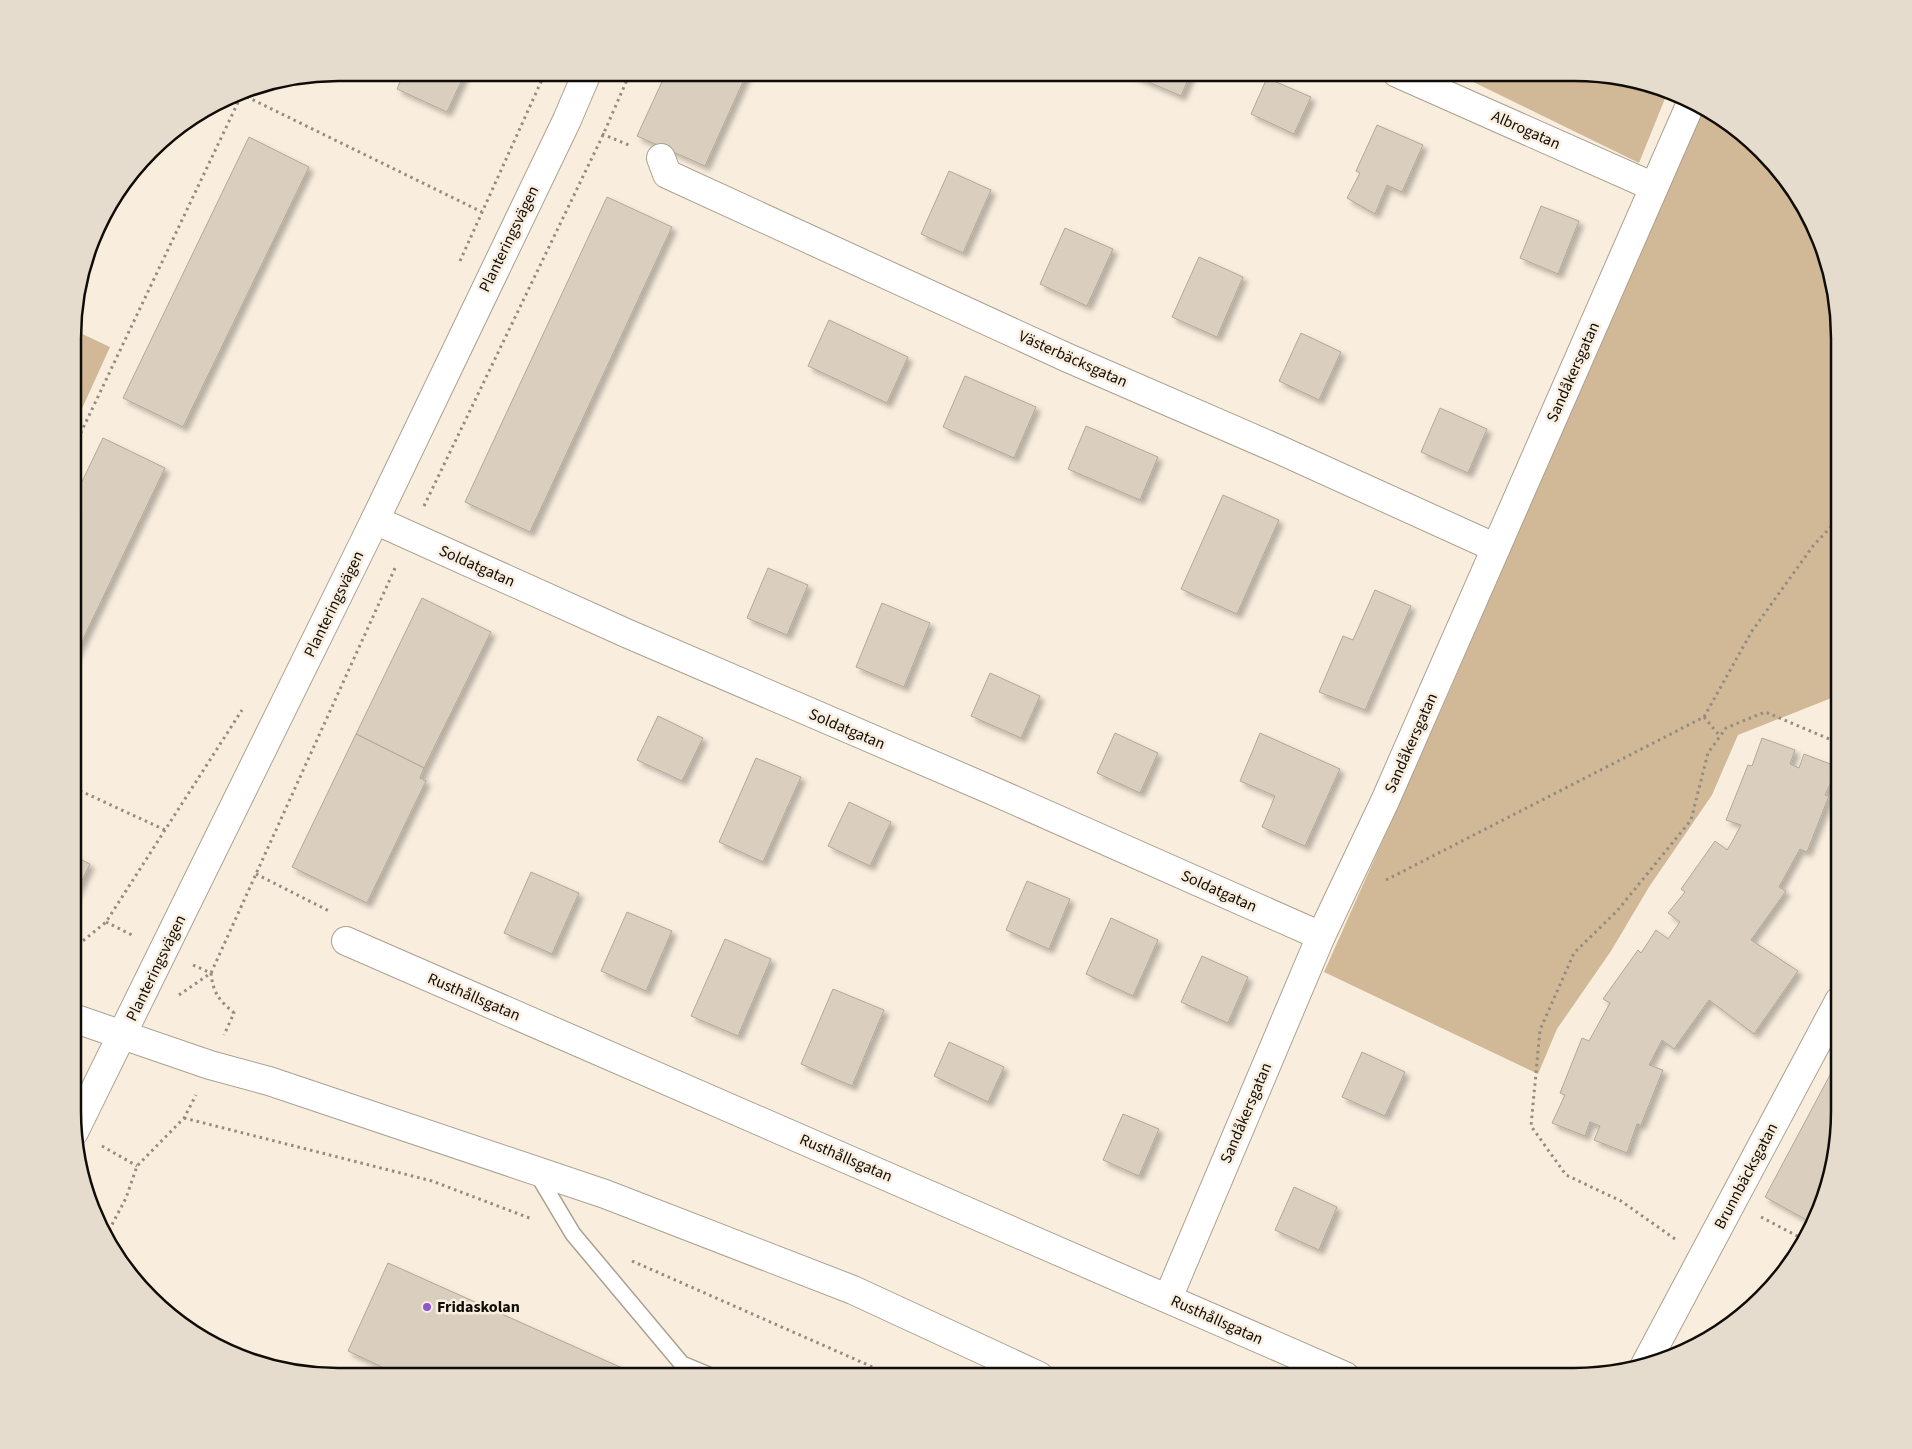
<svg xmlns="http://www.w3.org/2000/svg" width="1912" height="1449" font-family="'Source Sans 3',sans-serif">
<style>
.green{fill:#d1b997}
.building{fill:#dacfbf;stroke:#b2a898;filter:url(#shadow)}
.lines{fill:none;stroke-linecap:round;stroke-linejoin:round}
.lane-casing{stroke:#aba191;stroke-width:18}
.street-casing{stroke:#aba191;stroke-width:30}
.secondary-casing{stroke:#aba191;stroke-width:30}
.path{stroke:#948c81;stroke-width:3;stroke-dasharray:2.5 4;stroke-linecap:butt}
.lane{stroke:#fff;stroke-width:15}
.street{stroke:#fff;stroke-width:28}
.secondary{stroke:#fff;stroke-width:28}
.poi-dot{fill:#8f56cd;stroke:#f9eede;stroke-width:2}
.labels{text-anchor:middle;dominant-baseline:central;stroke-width:5;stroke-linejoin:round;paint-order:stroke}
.street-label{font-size:16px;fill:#100c07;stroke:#f9eede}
.poi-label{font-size:16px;font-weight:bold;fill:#100c07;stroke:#f9eede;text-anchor:start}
.rim{fill:none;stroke:#100c07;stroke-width:2.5}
</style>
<defs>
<filter id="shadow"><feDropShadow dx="4.5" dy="4.5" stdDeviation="2.5" flood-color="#0004"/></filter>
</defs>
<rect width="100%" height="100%" fill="#f9eede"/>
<g class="green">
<path d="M 1455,73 L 1591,73 L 1668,91 L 1639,163 Z"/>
<path d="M 1701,109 L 1749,138 L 1812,221 L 1834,286 L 1839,338 L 1839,695 L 1738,735 L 1712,795 L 1649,887 L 1611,951 L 1557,1029 L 1538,1074 L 1324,972 L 1450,690 Z"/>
<path d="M 76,331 L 110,347 L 75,424 L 75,334 Z"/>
</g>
<g class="building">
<path d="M 404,73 L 465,73 L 447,112 L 397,89 Z"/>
<path d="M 666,73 L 747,73 L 705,166 L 637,136 Z"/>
<path d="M 1128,73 L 1191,73 L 1181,96 Z"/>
<path d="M 1267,78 L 1311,97 L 1294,134 L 1251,114 Z"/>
<path d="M 1377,125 L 1423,145 L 1402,192 L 1387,185 L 1375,214 L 1347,198 L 1360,173 L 1356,171 Z"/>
<path d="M 249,137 L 309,167 L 183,427 L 123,398 Z"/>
<path d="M 949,171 L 991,190 L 963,253 L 921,234 Z"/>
<path d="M 607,197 L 672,227 L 530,532 L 465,502 Z"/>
<path d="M 1541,206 L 1579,221 L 1558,274 L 1520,258 Z"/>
<path d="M 1065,228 L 1113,249 L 1087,306 L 1040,284 Z"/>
<path d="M 1199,257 L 1243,277 L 1217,337 L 1172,317 Z"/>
<path d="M 829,320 L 908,357 L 887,403 L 808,366 Z"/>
<path d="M 1301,333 L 1341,352 L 1319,400 L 1279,381 Z"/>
<path d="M 965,376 L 1036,407 L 1014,458 L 943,427 Z"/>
<path d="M 1440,408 L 1487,429 L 1468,473 L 1421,452 Z"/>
<path d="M 1086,426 L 1158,457 L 1140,500 L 1068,469 Z"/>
<path d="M 103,438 L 165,468 L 74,658 L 74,498 Z"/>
<path d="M 1223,495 L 1279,520 L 1237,614 L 1181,589 Z"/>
<path d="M 768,568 L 808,585 L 787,635 L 747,618 Z"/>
<path d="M 1375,590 L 1411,606 L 1365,710 L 1319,692 L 1343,636 L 1353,640 Z"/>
<path d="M 422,598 L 491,632 L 424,768 L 356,734 Z"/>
<path d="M 882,603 L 930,623 L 904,687 L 856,667 Z"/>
<path d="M 990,673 L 1040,696 L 1021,738 L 971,716 Z"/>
<path d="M 658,716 L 703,738 L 682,781 L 637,760 Z"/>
<path d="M 1115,733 L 1158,753 L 1140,793 L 1097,773 Z"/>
<path d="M 1260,733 L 1340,769 L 1305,846 L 1262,827 L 1275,796 L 1240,781 Z"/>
<path d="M 356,734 L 424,768 L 420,778 L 426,781 L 367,903 L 292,867 Z"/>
<path d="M 1762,738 L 1795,750 L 1790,764 L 1799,768 L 1804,754 L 1838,767 L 1825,795 L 1829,796 L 1807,852 L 1800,849 L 1779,887 L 1786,891 L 1751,940 L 1798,971 L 1754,1034 L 1709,1000 L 1674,1049 L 1662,1040 L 1649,1065 L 1663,1070 L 1641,1125 L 1637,1124 L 1627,1153 L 1594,1140 L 1600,1126 L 1590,1122 L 1585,1136 L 1552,1123 L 1565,1095 L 1560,1093 L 1582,1038 L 1589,1041 L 1610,1003 L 1603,999 L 1638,950 L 1641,953 L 1656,930 L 1668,939 L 1680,922 L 1668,913 L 1685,892 L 1681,889 L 1715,841 L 1727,850 L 1732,842 L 1741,825 L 1726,820 L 1748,765 L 1752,766 Z"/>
<path d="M 756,758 L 801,777 L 763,862 L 719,842 Z"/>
<path d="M 849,802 L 891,822 L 870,866 L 828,846 Z"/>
<path d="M 74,856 L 90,864 L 74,897 Z"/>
<path d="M 531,872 L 579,893 L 552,954 L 504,933 Z"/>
<path d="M 1027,881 L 1070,899 L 1049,949 L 1006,930 Z"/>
<path d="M 627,912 L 672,931 L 646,991 L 601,971 Z"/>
<path d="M 1111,918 L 1158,940 L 1133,996 L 1086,974 Z"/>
<path d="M 725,939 L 771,959 L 738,1036 L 691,1016 Z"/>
<path d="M 1202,956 L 1248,977 L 1228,1023 L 1181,1002 Z"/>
<path d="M 833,989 L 884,1010 L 852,1086 L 801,1064 Z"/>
<path d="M 949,1042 L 1004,1067 L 988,1102 L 934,1076 Z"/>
<path d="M 1362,1052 L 1405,1072 L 1385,1116 L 1342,1097 Z"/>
<path d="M 1839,1058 L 1839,1128 L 1819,1213 L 1812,1223 L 1765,1197 Z"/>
<path d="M 1123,1114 L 1159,1129 L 1139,1176 L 1103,1160 Z"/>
<path d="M 1294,1187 L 1337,1207 L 1319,1250 L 1275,1230 Z"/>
<path d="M 388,1263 L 640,1376 L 401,1376 L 348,1351 Z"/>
</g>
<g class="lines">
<defs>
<path id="lane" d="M 536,1172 L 573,1234 L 682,1364 L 711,1376"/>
<g id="street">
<path d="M 1397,73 L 1654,187"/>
<path d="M 661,158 L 667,174 L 1068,358 L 1280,450 L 1496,548"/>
<path d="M 375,520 L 626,633 L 991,790 L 1321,936"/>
<path d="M 346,941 L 1345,1376"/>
<path d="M 1168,1298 L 1321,936 L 1385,801 L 1691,103"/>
<path d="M 1645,1365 L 1839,1001"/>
</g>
<g id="secondary">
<path d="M 73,1018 L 210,1065 L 269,1081 L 605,1194 L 853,1290 L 1039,1376"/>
<path d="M 74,1132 L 375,520 L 567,120 L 587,73"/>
</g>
</defs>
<use href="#lane" class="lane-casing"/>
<use href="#street" class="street-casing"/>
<use href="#secondary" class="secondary-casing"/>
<g class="path">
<path d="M 241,94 L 482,212"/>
<path d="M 602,134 L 631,146"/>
<path d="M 460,261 L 545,73"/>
<path d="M 75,445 L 242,94"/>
<path d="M 424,506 L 603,135 L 630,73"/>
<path d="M 1704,717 L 1720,736"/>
<path d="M 74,788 L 165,830"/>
<path d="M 256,874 L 331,912"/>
<path d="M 1386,880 L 1704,717 L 1752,631 L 1813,546 L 1839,518"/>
<path d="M 106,922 L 134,936"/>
<path d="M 73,949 L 106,922 L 242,710"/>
<path d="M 193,965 L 211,973"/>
<path d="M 211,973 C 213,993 219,1000 234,1013 L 224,1035"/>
<path d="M 179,995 L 211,973 L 396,566"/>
<path d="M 184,1118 L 432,1181 L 532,1219"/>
<path d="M 102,1146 L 137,1166"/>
<path d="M 1761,1217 L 1803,1239"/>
<path d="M 106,1236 L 126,1198 L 137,1166 L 184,1118 L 196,1095"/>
<path d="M 1675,1239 L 1621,1201 L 1566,1175 L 1531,1126 L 1540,1030 L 1574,953 L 1617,911 L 1691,820 L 1708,753 L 1726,728 L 1765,712 L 1839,743"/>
<path d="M 632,1261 L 893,1376"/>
</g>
<use href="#lane" class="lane"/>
<use href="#street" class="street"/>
<use href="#secondary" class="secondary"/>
</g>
<circle class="poi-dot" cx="427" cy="1307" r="5"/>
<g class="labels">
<g class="street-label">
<text transform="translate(1526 130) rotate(24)">Albrogatan</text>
<text transform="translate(509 239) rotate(-64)">Planteringsvägen</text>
<text transform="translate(1073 359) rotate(24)">Västerbäcksgatan</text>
<text transform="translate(1573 372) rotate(-66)">Sandåkersgatan</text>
<text transform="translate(477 566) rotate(24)">Soldatgatan</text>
<text transform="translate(334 604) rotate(-64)">Planteringsvägen</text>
<text transform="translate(847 729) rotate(23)">Soldatgatan</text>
<text transform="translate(1411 743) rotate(-66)">Sandåkersgatan</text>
<text transform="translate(1219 891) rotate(24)">Soldatgatan</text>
<text transform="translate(156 968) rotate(-64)">Planteringsvägen</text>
<text transform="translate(474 997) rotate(23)">Rusthållsgatan</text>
<text transform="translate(1246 1113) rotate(-67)">Sandåkersgatan</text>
<text transform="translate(846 1158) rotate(23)">Rusthållsgatan</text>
<text transform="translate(1746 1176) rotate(-62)">Brunnbäcksgatan</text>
<text transform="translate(1217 1320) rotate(24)">Rusthållsgatan</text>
</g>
<g class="poi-label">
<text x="437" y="1307">Fridaskolan</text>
</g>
</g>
<path d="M0 0H1912V1449H0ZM338 81H1574A257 257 0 0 1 1831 338V1111A257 257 0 0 1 1574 1368H338A257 257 0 0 1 81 1111V338A257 257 0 0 1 338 81Z" fill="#e6dccd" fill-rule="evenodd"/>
<path class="rim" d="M338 81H1574A257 257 0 0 1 1831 338V1111A257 257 0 0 1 1574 1368H338A257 257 0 0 1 81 1111V338A257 257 0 0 1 338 81Z"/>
</svg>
